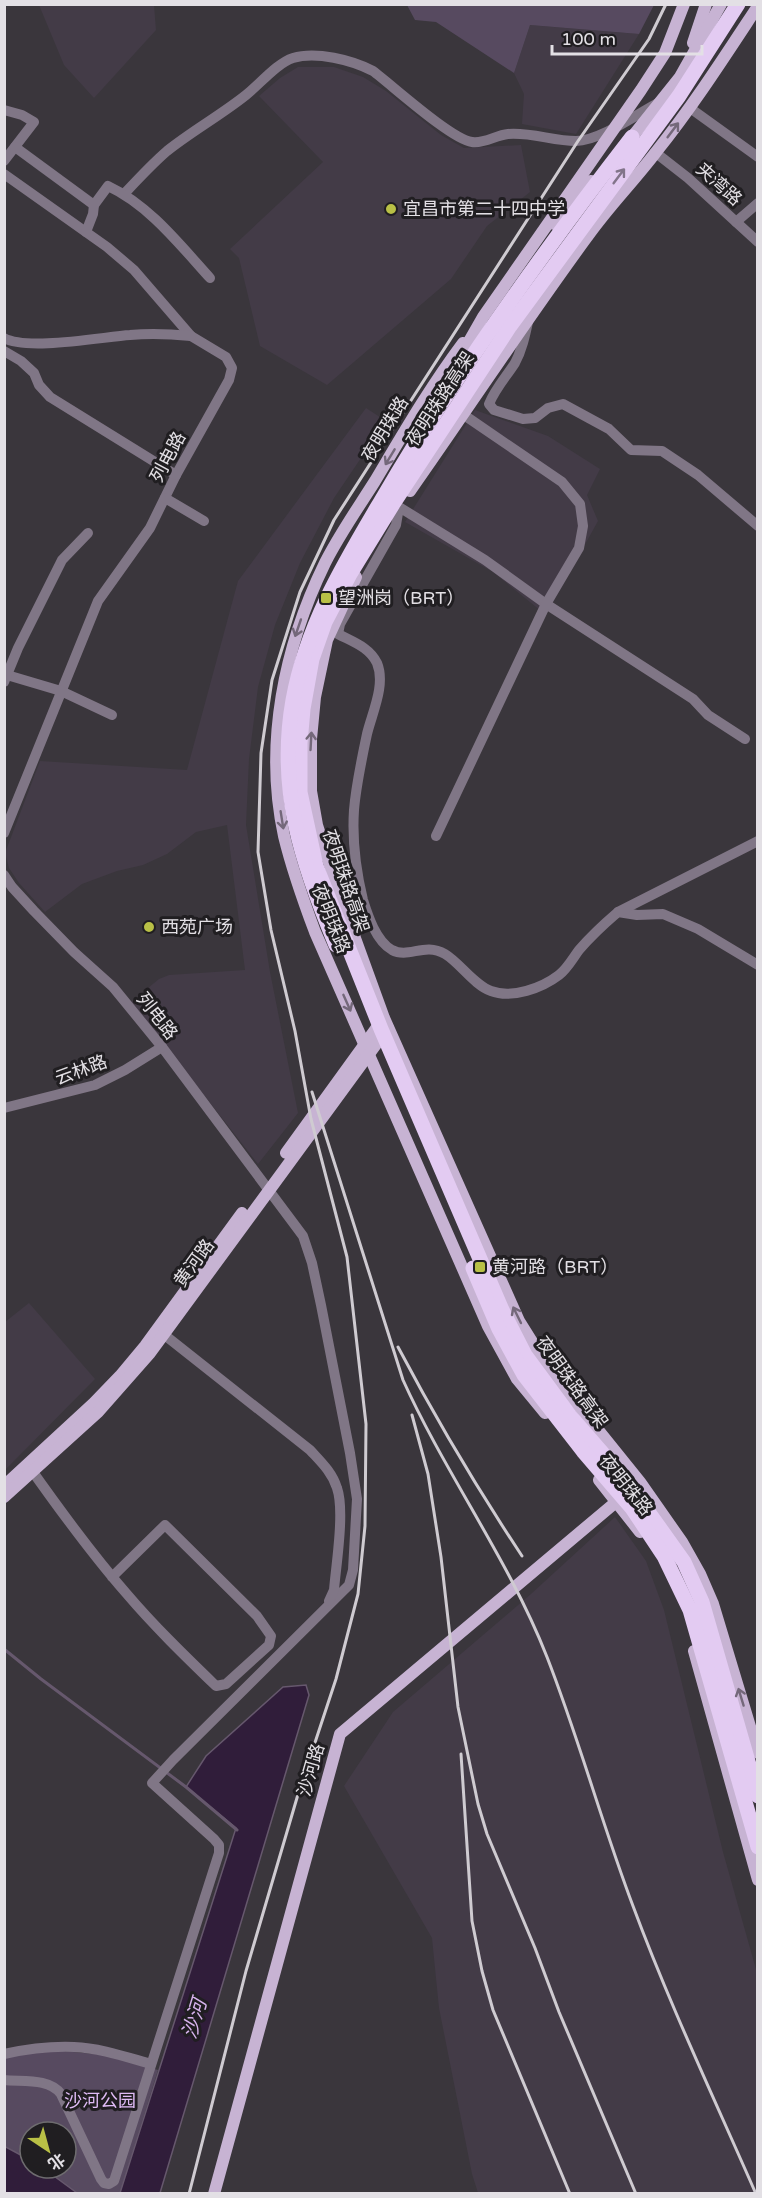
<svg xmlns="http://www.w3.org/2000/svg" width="762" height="2198" font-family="'Varela Round','Noto Sans SC',sans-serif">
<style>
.built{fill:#433b47}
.green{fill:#574a60}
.water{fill:#301d3a;stroke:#66586d;stroke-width:1.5}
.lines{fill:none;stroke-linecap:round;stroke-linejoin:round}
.stream{stroke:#66586d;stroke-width:3}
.minor{stroke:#807686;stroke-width:10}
.major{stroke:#c7b3d3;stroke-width:12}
.rail{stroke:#cfcbd1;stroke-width:3}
.major-bridge{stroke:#c7b3d3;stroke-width:12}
.highway-bridge{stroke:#e3cbf2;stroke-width:15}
.oneway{stroke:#74687a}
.oneway2{stroke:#82748a}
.poi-dot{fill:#b9c046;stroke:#201e21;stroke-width:2}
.labels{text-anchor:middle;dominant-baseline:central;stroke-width:6;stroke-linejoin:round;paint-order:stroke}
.street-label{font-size:18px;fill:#e3e0e5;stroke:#201e21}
.poi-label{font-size:18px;fill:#e3e0e5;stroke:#201e21;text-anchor:start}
.park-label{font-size:18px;fill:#dfbbf5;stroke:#201e21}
.water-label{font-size:20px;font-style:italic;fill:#d7b3ed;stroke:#201e21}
</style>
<rect width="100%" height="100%" fill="#3a363c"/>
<g class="built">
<path d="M 39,5 L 154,5 L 156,30 L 94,98 L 64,65 Z"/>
<path d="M 530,25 L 639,34 L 576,134 L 522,124 L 524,94 L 514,73 Z"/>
<path d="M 298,67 L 334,67 L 363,77 L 386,91 L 441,135 L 464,148 L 521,145 L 530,192 L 487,226 L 451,279 L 327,385 L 260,346 L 239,258 L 230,249 L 323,162 L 259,96 L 280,78 Z"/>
<path d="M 366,408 L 386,421 L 334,498 L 300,563 L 275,625 L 258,687 L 249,759 L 246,825 L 270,972 L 298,1113 L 258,1164 L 131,1002 L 159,979 L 169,975 L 245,970 L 227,825 L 196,832 L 167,854 L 143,865 L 117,871 L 82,884 L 45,912 L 19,883 L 9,868 L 5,853 L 40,761 L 187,770 L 238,581 Z"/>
<path d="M 475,410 L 548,436 L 600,469 L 587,495 L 598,521 L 546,615 L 493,572 L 405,522 Z"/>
<path d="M 29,1303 L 95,1379 L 5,1470 L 5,1322 Z"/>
<path d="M 615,1517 L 646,1561 L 664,1610 L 723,1852 L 757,1973 L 757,2193 L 478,2193 L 472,2174 L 439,2008 L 432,1938 L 344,1786 L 393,1712 L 531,1594 Z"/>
</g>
<g class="green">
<path d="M 407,5 L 654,5 L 639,34 L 530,25 L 514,73 L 436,22 L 415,20 Z"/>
<path d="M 63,2051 L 105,2055 L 158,2070 L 120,2193 L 77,2193 L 43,2168 L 66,2168 L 66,2132 L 30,2132 L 30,2160 L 5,2146 L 5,2058 L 31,2053 Z"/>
</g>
<g class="water">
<path d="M 306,1685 L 309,1695 L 160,2193 L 120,2193 L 236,1828 L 186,1787 L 206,1756 L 283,1687 Z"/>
<path d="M 4,2146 L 30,2160 L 30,2168 L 43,2168 L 77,2193 L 5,2193 Z"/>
</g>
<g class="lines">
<path class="stream" d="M 4,1649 L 41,1679 L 186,1787 L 237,1830"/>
<g class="minor">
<path d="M 690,108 L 758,157"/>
<path d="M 4,110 L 22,115 L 34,122 L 4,161"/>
<path d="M 15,147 L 94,205"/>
<path d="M 656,153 L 688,178 L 758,242"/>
<path d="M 4,174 L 107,247 L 134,270 L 191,336 L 226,357 L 232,368 L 229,380 L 176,475 L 150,528 L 98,601 L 4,833"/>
<path d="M 125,193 C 138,179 152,164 167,151 C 192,131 221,115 246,95 C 259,85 277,63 293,58 C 316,51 352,60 373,71 C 393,86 451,139 472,142 C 484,144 496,135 508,134 C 531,132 553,141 576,141 C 599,141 636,115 658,103"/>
<path d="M 736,222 L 758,203"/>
<path d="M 86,232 L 93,214 L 94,205 L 108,186 C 149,205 180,245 210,278"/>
<path d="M 528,322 C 525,336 522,350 515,363 C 506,377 495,389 489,404 L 494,410 L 523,419 L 535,418 L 548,408 L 563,404 L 609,429 L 631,450 L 662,451 L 698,475 L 758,526"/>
<path d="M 4,338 C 27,351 102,337 130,335 C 151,333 171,334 191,336"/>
<path d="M 4,351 L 21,361 L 34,373 L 39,385 L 50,397 L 176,475"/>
<path d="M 165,498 L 204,521"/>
<path d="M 7,675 L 61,691 L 112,715"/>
<path d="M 4,682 L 18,648 L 62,560 L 88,533"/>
<path d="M 745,739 L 708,715 L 693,699 L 546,604 L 485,560 L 399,507 L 396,525 L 340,624 L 338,634 C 353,642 369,647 377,663 C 386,685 372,713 367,734 C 362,758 356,785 354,810 C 352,840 356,871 363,900 C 368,916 376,941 392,950 C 409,959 424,942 445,954 C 460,963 474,985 491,991 C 512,999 542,988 559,975 C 567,969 573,958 579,950 C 591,936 604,924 618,912 L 637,915 L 663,914 L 698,929 L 758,965"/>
<path d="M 436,836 L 546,604 L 579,548 L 583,526 L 580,504 L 562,482 L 464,415"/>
<path d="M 4,875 L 12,887 L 34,911 L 74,952 L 113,987 L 162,1047 L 303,1236 L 312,1263 L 321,1305 L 350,1453 L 357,1499 L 353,1570 L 349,1585 L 173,1760 L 152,1783 L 214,1839 L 219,1845 L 219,1853 L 114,2181 L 109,2184 L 104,2183 L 101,2179 L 61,2094 C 49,2078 23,2082 4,2080"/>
<path d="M 618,912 L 758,841"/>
<path d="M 4,1108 L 95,1085 L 125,1070 L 162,1047"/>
<path d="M 157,1329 L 310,1450 C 321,1462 332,1472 337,1488 C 345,1511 336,1565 334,1590 L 329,1601"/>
<path d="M 28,1465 C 59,1509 91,1553 126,1593 C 154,1626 185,1656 216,1686 L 226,1684 L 269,1645 L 271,1636 L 257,1616 L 165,1525 L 112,1577"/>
<path d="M 4,2054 C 27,2049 50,2046 74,2047 C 100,2048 126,2057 151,2064"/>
</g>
<g class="major">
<path d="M 693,43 L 706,4"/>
<path d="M 628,142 L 680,77 L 721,4"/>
<path d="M 554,224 L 591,181"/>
<path d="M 463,343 C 430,387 403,434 375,481 C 358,508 339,535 325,563 C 284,647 264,744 284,836 C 292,869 303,900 315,932 L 488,1326 L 517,1379 L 545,1413"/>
<path d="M 410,491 C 469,407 526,320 587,237 C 608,207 634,181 656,152 C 693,106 725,56 758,6"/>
<path d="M 356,577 L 327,640 L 315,697 L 311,739 L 311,791 L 317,825 L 339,894 L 384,1018 L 519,1321 L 549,1369 L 640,1482 L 682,1542 L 700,1574 L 713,1604 L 758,1753"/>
<path d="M 286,1153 L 383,1019"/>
<path d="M 599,1480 L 640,1532"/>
<path d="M 4,1486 L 94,1403 L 120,1376 L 145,1346 L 242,1213"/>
<path d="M 4,1497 L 98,1412 L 150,1353 L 388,1028"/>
<path d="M 694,1651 L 758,1880"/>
<path d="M 214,2194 L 340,1734 L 622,1497"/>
</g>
<g class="rail">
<path d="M 312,1092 L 403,1380 C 446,1475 509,1560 547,1657 C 579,1739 602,1824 633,1906 C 669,2003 714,2098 756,2194"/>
<path d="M 398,1347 C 436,1419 477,1488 522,1556"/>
<path d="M 412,1415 L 428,1474 L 441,1557 L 458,1707 L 478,1804 L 487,1834 L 535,1948 L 559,2012 L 636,2194"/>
<path d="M 461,1754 L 472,1921 L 482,1971 L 493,2010 L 570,2194"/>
<path d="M 189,2194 L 246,1971 L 299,1791 L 336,1679 L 358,1594 L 365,1526 L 366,1424 L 347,1257 L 311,1119 L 295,1031 L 271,930 L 258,852 L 261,753 L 272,680 L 300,592 L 334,520 L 578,141 L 649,39 L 666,4"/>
</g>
<path class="major-bridge" d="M 435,401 L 483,317 L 641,90 L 665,53 L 684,4"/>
<g class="highway-bridge">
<path d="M 738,4 L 679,96 L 510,326 L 393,504 L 350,574 L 325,622 L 312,659 L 303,709 L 300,743 L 300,792 L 316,866 L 381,1029 L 502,1310 L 525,1355 L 570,1416 L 624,1478 L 684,1562 L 702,1602 L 758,1796"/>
<path d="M 336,945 C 302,864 277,790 293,700 C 307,623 345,562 384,496 C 458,370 543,252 632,137"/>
<path d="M 473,1268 L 499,1329 L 524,1375 L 583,1451 L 632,1508 L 664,1556 L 690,1610 L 758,1847"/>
</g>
</g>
<defs><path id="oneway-shaft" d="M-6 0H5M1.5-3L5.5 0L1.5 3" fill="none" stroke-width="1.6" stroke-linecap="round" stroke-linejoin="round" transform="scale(1.5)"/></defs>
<g class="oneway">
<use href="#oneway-shaft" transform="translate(673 130) rotate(-53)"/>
<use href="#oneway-shaft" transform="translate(390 457) rotate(121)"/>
<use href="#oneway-shaft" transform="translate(298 628) rotate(109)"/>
<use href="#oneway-shaft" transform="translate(311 741) rotate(-87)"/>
<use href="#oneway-shaft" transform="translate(282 820) rotate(81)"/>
<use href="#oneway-shaft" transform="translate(347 1003) rotate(66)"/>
<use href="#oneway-shaft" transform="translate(517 1315) rotate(-116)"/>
<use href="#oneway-shaft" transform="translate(741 1697) rotate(-107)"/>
</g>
<use class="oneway2" href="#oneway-shaft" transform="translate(619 176) rotate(-53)"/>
<g class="poi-dot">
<circle cx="391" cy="209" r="6"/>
<rect x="320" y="592" width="12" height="12" rx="3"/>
<circle cx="149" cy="927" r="6"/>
<rect x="474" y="1261" width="12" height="12" rx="3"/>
</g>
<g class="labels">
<g class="street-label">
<text transform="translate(719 184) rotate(42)">夹湾路</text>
<text transform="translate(440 399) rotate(-57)">夜明珠路高架</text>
<text transform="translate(385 429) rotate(-59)">夜明珠路</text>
<text transform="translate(168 457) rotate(-62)">列电路</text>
<text transform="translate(346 881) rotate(71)">夜明珠路高架</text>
<text transform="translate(331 919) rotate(68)">夜明珠路</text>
<text transform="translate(157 1016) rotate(52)">列电路</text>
<text transform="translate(81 1070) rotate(-20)">云林路</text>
<text transform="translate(194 1263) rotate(-54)">黄河路</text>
<text transform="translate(572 1382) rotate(54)">夜明珠路高架</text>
<text transform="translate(626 1485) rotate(51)">夜明珠路</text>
<text transform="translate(311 1770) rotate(-74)">沙河路</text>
</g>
<g class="poi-label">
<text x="403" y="209">宜昌市第二十四中学</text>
<text x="338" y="598">望洲岗（BRT）</text>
<text x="161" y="927">西苑广场</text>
<text x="492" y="1267">黄河路（BRT）</text>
</g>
<g class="park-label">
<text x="100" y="2101">沙河公园</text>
</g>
<g class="water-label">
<text transform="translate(195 2019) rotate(-73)">沙河</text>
</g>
</g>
<rect width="762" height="2198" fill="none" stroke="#e3e0e5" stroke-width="12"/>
<g transform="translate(48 2150) rotate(144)"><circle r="28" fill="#201e21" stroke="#6e6c6f" stroke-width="1.5"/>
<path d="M0-4.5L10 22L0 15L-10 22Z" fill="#b9c046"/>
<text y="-9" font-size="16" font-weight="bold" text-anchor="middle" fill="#e3e0e5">北</text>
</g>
<path d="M552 45v9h150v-9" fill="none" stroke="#e3e0e5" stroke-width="3"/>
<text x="561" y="45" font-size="18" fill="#e3e0e5" stroke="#201e21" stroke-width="4.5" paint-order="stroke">100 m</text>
</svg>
